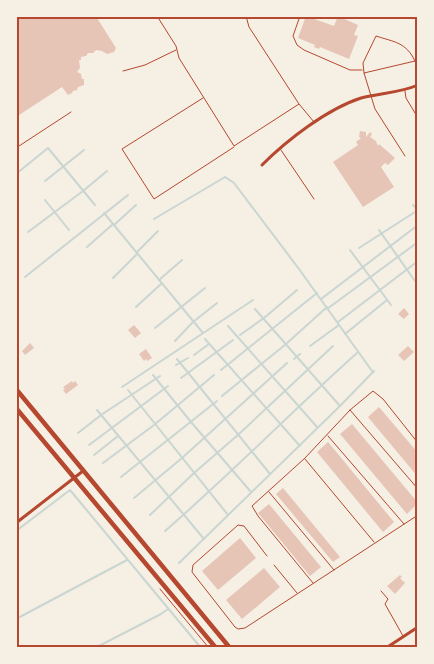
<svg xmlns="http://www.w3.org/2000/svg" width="434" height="664" font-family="'PT Sans',sans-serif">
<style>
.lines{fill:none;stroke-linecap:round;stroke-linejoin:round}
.stream{stroke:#c9d6d2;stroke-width:2}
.building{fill:#e6c5b7}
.path{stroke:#b5482f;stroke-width:1}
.service{stroke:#b5482f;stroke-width:1}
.minor{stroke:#b5482f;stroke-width:3}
.primary{stroke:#b5482f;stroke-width:4.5}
.neatline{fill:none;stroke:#b5482f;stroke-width:2}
</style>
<rect width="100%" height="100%" fill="#f6efe4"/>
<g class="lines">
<g class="stream">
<path d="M 16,174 L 48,148 L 95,205"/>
<path d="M 45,181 L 84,150"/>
<path d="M 45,200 L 69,230"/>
<path d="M 413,205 L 418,210"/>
<path d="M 104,213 L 203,333"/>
<path d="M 154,219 L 225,177 L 234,183 L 299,269 L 372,371"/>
<path d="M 114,225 L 136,205"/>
<path d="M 379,230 L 415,281"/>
<path d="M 28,232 L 83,191 L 107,171"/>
<path d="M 87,247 L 113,224"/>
<path d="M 359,248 L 418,210"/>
<path d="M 350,250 L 391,305"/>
<path d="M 137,252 L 158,231"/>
<path d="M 25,277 L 128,195"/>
<path d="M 113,278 L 137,254"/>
<path d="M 159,280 L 182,260"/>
<path d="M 321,299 L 418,225"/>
<path d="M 136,307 L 161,284"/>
<path d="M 255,309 L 340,406 L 374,371"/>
<path d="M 327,309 L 418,242"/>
<path d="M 338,322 L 418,261"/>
<path d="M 228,326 L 317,427"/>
<path d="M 155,328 L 205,288"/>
<path d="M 345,334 L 387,300"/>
<path d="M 240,335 L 264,318 L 297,290"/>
<path d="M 205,339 L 300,446"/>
<path d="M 175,341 L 193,322 L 217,303"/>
<path d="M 310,346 L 339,325"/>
<path d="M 194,355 L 209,344"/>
<path d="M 177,359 L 270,474"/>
<path d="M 294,359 L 300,354"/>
<path d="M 176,365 L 188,358"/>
<path d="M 221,370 L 317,293"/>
<path d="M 153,375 L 191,422 L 251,492"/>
<path d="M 181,378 L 233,340"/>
<path d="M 122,387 L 253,300"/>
<path d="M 128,390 L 228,515"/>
<path d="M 222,396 L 286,344 L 327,307"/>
<path d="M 97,410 L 204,539"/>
<path d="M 78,433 L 101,415 L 160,376"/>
<path d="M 89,445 L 168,386"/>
<path d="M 94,455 L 118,436"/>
<path d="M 103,463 L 154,425 L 214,375"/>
<path d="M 121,477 L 217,401"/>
<path d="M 134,498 L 182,458 L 287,363"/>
<path d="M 150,515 L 194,473 L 239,434 L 333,346"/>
<path d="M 16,531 L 70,490 L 201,648"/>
<path d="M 165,531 C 231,474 292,411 357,353"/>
<path d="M 179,563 L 340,406"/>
<path d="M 16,619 L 127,560"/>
<path d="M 95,648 L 161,614 L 168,609"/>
</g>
</g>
<g class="building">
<path d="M 16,16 L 100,16 L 97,18 L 116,48 L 114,52 L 107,54 L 102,51 L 96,50 L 93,53 L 88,53 L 86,56 L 81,57 L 81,60 L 79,60 L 80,68 L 77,72 L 81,74 L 82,79 L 84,79 L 84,85 L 78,87 L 77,90 L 73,91 L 72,93 L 68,95 L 62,87 L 16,117 Z"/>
<path d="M 306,16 L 334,26 L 338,16 L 358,25 L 354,35 L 358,36 L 349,59 L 320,47 L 319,49 L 314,47 L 315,45 L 298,38 Z"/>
<path d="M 360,131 L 366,132 L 366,137 L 370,132 L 372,134 L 370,137 L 376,141 L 377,144 L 378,146 L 379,144 L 395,158 L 388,165 L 385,163 L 381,167 L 394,187 L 363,207 L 333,162 L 358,145 L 356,142 L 361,138 L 359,137 Z"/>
<path d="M 404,308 L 409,314 L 404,319 L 398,314 Z"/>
<path d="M 134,325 L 141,333 L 135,338 L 128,330 Z"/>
<path d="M 30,343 L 34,348 L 25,355 L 22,351 Z"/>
<path d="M 408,346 L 414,352 L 404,361 L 398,355 Z"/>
<path d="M 146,349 L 152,358 L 147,361 L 146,359 L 144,361 L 139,354 Z"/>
<path d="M 72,381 L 73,383 L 75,381 L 78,385 L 66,394 L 63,390 L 65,389 L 63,387 Z"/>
<path d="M 379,407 L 418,453 L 418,477 L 368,417 Z"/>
<path d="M 352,424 L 418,503 L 407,514 L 340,434 Z"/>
<path d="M 328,442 L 394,522 L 383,532 L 317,452 Z"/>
<path d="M 283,488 L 340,557 L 333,562 L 276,494 Z"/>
<path d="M 269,504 L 321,567 L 310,576 L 258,513 Z"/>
<path d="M 240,538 L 256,558 L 218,590 L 202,571 Z"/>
<path d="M 264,568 L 280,587 L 242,619 L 226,600 Z"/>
<path d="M 400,575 L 402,577 L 400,578 L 405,583 L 395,594 L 387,586 Z"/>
</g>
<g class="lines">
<path class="path" d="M 160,589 L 209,648"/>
<g class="service">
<path d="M 157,16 L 176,46 L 179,58 L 234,146 L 299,104 L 314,122"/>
<path d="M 246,16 L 249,27 L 299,104"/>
<path d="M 300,16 L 293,36 L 297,45 L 304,50 L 350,70 L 362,70"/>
<path d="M 123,71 L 145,65 L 176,50"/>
<path d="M 364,73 L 363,63 L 376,36 C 394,42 406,42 415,61"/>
<path d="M 405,91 L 406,98 L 418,118"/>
<path d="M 203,98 L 122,149 L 154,199 L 234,147"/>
<path d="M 16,148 L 71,112"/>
<path d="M 281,150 L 314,199"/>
<path d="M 405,156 L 375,109 L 364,73 L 415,61 L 418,67"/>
<path d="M 350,410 L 418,489"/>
<path d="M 328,436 L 404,524"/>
<path d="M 305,459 L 374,542"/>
<path d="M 269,492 L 334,570"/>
<path d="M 267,556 L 244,526 L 238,525 L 193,565 L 192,572 L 235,627 L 238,629 L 245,628 L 418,515"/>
<path d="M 274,565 L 297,593"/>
<path d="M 416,571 L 418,574"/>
<path d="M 313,583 L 258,516 L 252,506 L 305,458 L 350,410 L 373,391 L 383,399 L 418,443"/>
<path d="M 381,591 L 388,599 L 385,604 L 403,636"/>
<path d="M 416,648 L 418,647"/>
</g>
<g class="minor">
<path d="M 262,165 C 287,140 327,109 361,98 C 380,93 400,93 418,85"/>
<path d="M 16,523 L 83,471"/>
<path d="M 386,648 L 418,627"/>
</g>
<g class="primary">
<path d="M 16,389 L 230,648"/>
<path d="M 16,408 L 216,648"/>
</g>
</g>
<rect width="434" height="664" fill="none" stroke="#f6efe4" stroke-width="35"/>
<rect x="18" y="18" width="398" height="628" class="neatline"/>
</svg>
